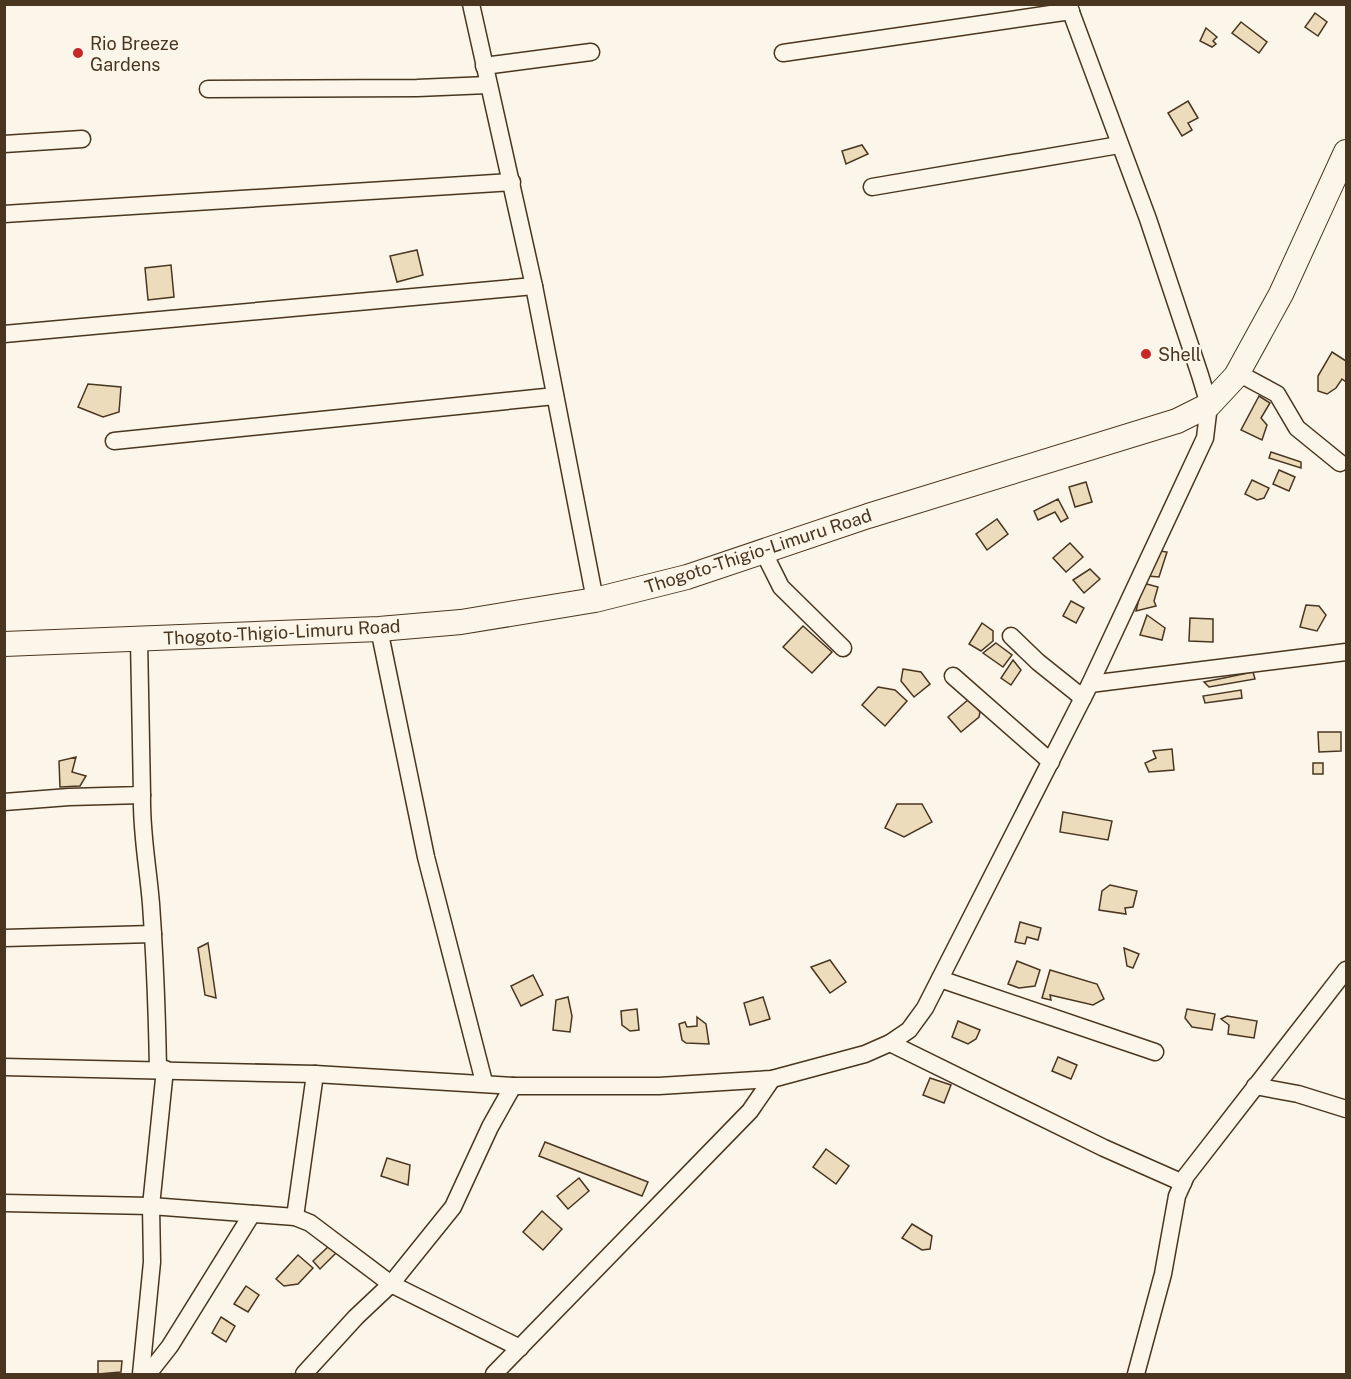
<svg xmlns="http://www.w3.org/2000/svg" width="1351" height="1379" font-family="'Public Sans',sans-serif">
<style>
.building{fill:#ecdcbc;stroke:#4a3520;stroke-width:1.5}
.lines{fill:none;stroke-linecap:round;stroke-linejoin:round}
.minor-casing{stroke:#4a3520;stroke-width:19}
.highway-casing{stroke:#4a3520;stroke-width:26}
.minor{stroke:#fbf6e9;stroke-width:16}
.highway{stroke:#fbf6e9;stroke-width:24}
.poi-dot{fill:#c62828;stroke:#fbf6e9;stroke-width:2}
.labels{text-anchor:middle;dominant-baseline:central;stroke-width:4.5;stroke-linejoin:round;paint-order:stroke}
.poi-label{font-size:18px;fill:#4a3520;stroke:#fbf6e9;text-anchor:start}
.street-label{font-size:18px;fill:#4a3520;stroke:#fbf6e9}
</style>
<rect width="100%" height="100%" fill="#fbf6e9"/>
<g class="building">
<path d="M 1315,13 L 1327,22 L 1318,36 L 1305,27 Z"/>
<path d="M 1241,22 L 1267,42 L 1259,53 L 1232,33 Z"/>
<path d="M 1206,28 L 1217,37 L 1213,41 L 1216,44 L 1212,47 L 1200,41 Z"/>
<path d="M 1188,101 L 1198,118 L 1188,123 L 1192,130 L 1182,136 L 1168,113 Z"/>
<path d="M 862,145 L 868,154 L 846,164 L 842,151 Z"/>
<path d="M 417,250 L 423,275 L 397,282 L 390,256 Z"/>
<path d="M 171,265 L 174,297 L 148,300 L 145,268 Z"/>
<path d="M 1332,352 L 1346,361 L 1346,382 L 1342,379 L 1336,388 L 1327,394 L 1318,391 L 1318,376 Z"/>
<path d="M 88,384 L 121,387 L 119,412 L 103,417 L 78,407 Z"/>
<path d="M 1259,396 L 1270,403 L 1261,418 L 1267,425 L 1262,440 L 1241,430 Z"/>
<path d="M 1271,452 L 1301,462 L 1301,468 L 1269,458 Z"/>
<path d="M 1279,470 L 1295,477 L 1289,491 L 1273,484 Z"/>
<path d="M 1252,480 L 1269,488 L 1264,498 L 1257,500 L 1245,494 Z"/>
<path d="M 1086,482 L 1092,502 L 1075,507 L 1069,487 Z"/>
<path d="M 1058,499 L 1068,518 L 1061,522 L 1055,512 L 1038,520 L 1034,511 Z"/>
<path d="M 997,519 L 1008,534 L 987,550 L 976,534 Z"/>
<path d="M 1070,543 L 1083,557 L 1066,572 L 1053,558 Z"/>
<path d="M 1160,551 L 1167,552 L 1159,577 L 1148,576 Z"/>
<path d="M 1090,569 L 1100,579 L 1084,593 L 1073,580 Z"/>
<path d="M 1143,583 L 1158,587 L 1154,601 L 1156,606 L 1136,611 Z"/>
<path d="M 1071,601 L 1084,608 L 1076,623 L 1063,616 Z"/>
<path d="M 1306,605 L 1319,606 L 1326,615 L 1317,631 L 1300,627 Z"/>
<path d="M 1147,615 L 1165,628 L 1162,640 L 1140,635 Z"/>
<path d="M 1190,618 L 1213,619 L 1213,642 L 1189,641 Z"/>
<path d="M 982,623 L 993,631 L 993,641 L 981,651 L 969,644 Z"/>
<path d="M 803,626 L 832,652 L 812,673 L 783,647 Z"/>
<path d="M 996,643 L 1012,655 L 1003,667 L 983,653 Z"/>
<path d="M 1013,660 L 1021,670 L 1011,685 L 1001,678 Z"/>
<path d="M 903,669 L 921,672 L 930,684 L 914,697 L 901,681 Z"/>
<path d="M 1253,672 L 1255,679 L 1209,687 L 1204,682 Z"/>
<path d="M 878,687 L 895,690 L 907,701 L 885,726 L 862,705 Z"/>
<path d="M 1241,690 L 1242,698 L 1205,703 L 1203,696 Z"/>
<path d="M 969,699 L 980,712 L 979,717 L 961,732 L 948,717 Z"/>
<path d="M 1318,732 L 1341,732 L 1341,751 L 1319,752 Z"/>
<path d="M 1172,749 L 1174,770 L 1149,772 L 1145,763 L 1156,758 L 1153,751 Z"/>
<path d="M 76,757 L 72,772 L 86,776 L 80,786 L 60,787 L 59,761 Z"/>
<rect x="1313" y="763" width="10" height="11"/>
<path d="M 897,804 L 922,804 L 932,822 L 904,837 L 885,828 Z"/>
<path d="M 1063,812 L 1112,821 L 1108,840 L 1060,832 Z"/>
<path d="M 1110,885 L 1137,891 L 1133,907 L 1125,908 L 1126,914 L 1099,910 L 1102,891 Z"/>
<path d="M 1020,922 L 1041,928 L 1038,940 L 1027,937 L 1025,944 L 1015,942 Z"/>
<path d="M 208,943 L 216,998 L 205,995 L 198,948 Z"/>
<path d="M 1124,948 L 1139,954 L 1133,968 L 1127,966 Z"/>
<path d="M 830,960 L 846,982 L 830,993 L 811,967 Z"/>
<path d="M 1017,961 L 1040,970 L 1035,986 L 1019,988 L 1008,984 Z"/>
<path d="M 1050,970 L 1097,984 L 1104,999 L 1093,1005 L 1050,995 L 1051,1000 L 1042,998 Z"/>
<path d="M 533,975 L 543,995 L 521,1006 L 511,986 Z"/>
<path d="M 568,997 L 572,1016 L 570,1032 L 553,1030 L 556,1000 Z"/>
<path d="M 763,997 L 770,1019 L 750,1025 L 744,1003 Z"/>
<path d="M 637,1009 L 639,1030 L 630,1031 L 622,1025 L 621,1011 Z"/>
<path d="M 1187,1009 L 1215,1014 L 1212,1030 L 1192,1027 L 1185,1018 Z"/>
<path d="M 1227,1016 L 1257,1021 L 1254,1038 L 1228,1034 L 1229,1025 L 1221,1019 Z"/>
<path d="M 697,1017 L 706,1024 L 709,1044 L 686,1043 L 682,1040 L 679,1024 L 685,1022 L 687,1027 L 697,1026 Z"/>
<path d="M 958,1021 L 980,1030 L 976,1039 L 968,1044 L 952,1037 Z"/>
<path d="M 1058,1057 L 1077,1065 L 1071,1079 L 1052,1071 Z"/>
<path d="M 930,1078 L 951,1085 L 944,1103 L 923,1095 Z"/>
<path d="M 545,1142 L 648,1182 L 642,1196 L 539,1156 Z"/>
<path d="M 826,1149 L 849,1166 L 836,1184 L 813,1167 Z"/>
<path d="M 387,1158 L 410,1165 L 408,1185 L 381,1176 Z"/>
<path d="M 579,1178 L 589,1191 L 568,1209 L 557,1196 Z"/>
<path d="M 542,1211 L 562,1229 L 543,1250 L 523,1232 Z"/>
<path d="M 912,1224 L 932,1236 L 930,1249 L 922,1250 L 902,1238 Z"/>
<path d="M 330,1245 L 337,1252 L 320,1269 L 313,1261 Z"/>
<path d="M 298,1255 L 313,1268 L 298,1284 L 284,1286 L 276,1279 Z"/>
<path d="M 246,1286 L 259,1295 L 248,1312 L 234,1304 Z"/>
<path d="M 221,1317 L 235,1326 L 226,1342 L 212,1333 Z"/>
<path d="M 98,1361 L 122,1361 L 121,1372 L 98,1374 Z"/>
</g>
<g class="lines">
<defs>
<g id="minor">
<path d="M 471,4 L 534,286 L 595,600"/>
<path d="M 783,53 L 1071,11"/>
<path d="M 484,66 L 591,52"/>
<path d="M 208,89 L 417,88 L 488,85"/>
<path d="M 4,144 L 82,139"/>
<path d="M 872,187 L 1119,145"/>
<path d="M 4,214 L 512,182"/>
<path d="M 4,334 L 534,286"/>
<path d="M 1238,373 L 1277,394 L 1297,428 L 1340,463"/>
<path d="M 114,441 L 555,396"/>
<path d="M 763,551 L 781,587 L 843,648"/>
<path d="M 379,629 L 426,857 L 484,1082"/>
<path d="M 1011,636 L 1038,662 L 1083,698"/>
<path d="M 953,676 L 1051,762"/>
<path d="M 1090,684 L 1346,652"/>
<path d="M 142,795 C 141,832 148,867 151,904 C 155,959 157,1014 158,1069"/>
<path d="M 4,802 L 69,797 L 142,795 L 139,640"/>
<path d="M 4,938 L 153,934"/>
<path d="M 940,979 L 1155,1052"/>
<path d="M 890,1043 L 1104,1148 L 1183,1183"/>
<path d="M 4,1067 L 315,1074 L 513,1086 L 659,1086 L 772,1079 L 865,1054 L 890,1043 L 909,1030 L 925,1008 L 1090,684 L 1205,438 L 1209,405 L 1200,375 L 1148,219 L 1068,4"/>
<path d="M 1255,1086 L 1298,1094 L 1346,1109"/>
<path d="M 4,1203 L 151,1206 L 295,1217 L 310,1223 L 391,1284 L 520,1348"/>
<path d="M 295,1217 L 315,1074"/>
<path d="M 141,1374 L 152,1262 L 151,1206 L 165,1069"/>
<path d="M 148,1374 L 170,1346 L 252,1214"/>
<path d="M 304,1374 L 356,1317 L 391,1284 L 453,1207 L 490,1127 L 513,1086"/>
<path d="M 494,1374 L 750,1111 L 772,1079"/>
<path d="M 1136,1374 L 1163,1274 L 1177,1196 L 1186,1176 L 1346,970"/>
</g>
<path id="highway" d="M 4,644 L 379,629 L 461,622 L 595,600 L 687,577 L 868,516 L 1177,421 L 1209,405 L 1236,376 L 1281,294 L 1346,152"/>
</defs>
<use href="#minor" class="minor-casing"/>
<use href="#highway" class="highway-casing"/>
<use href="#minor" class="minor"/>
<use href="#highway" class="highway"/>
</g>
<g class="poi-dot">
<circle cx="78" cy="53" r="6"/>
<circle cx="1146" cy="354" r="6"/>
</g>
<g class="labels">
<g class="poi-label">
<text x="90" y="43">Rio Breeze<tspan x="90" dy="21">Gardens</tspan></text>
<text x="1158" y="354">Shell</text>
</g>
<g class="street-label">
<text transform="translate(758 551) rotate(-18)">Thogoto-Thigio-Limuru Road</text>
<text transform="translate(282 632) rotate(-3)">Thogoto-Thigio-Limuru Road</text>
</g>
</g>
<rect width="1351" height="1379" fill="none" stroke="#4a3520" stroke-width="12"/>
</svg>
